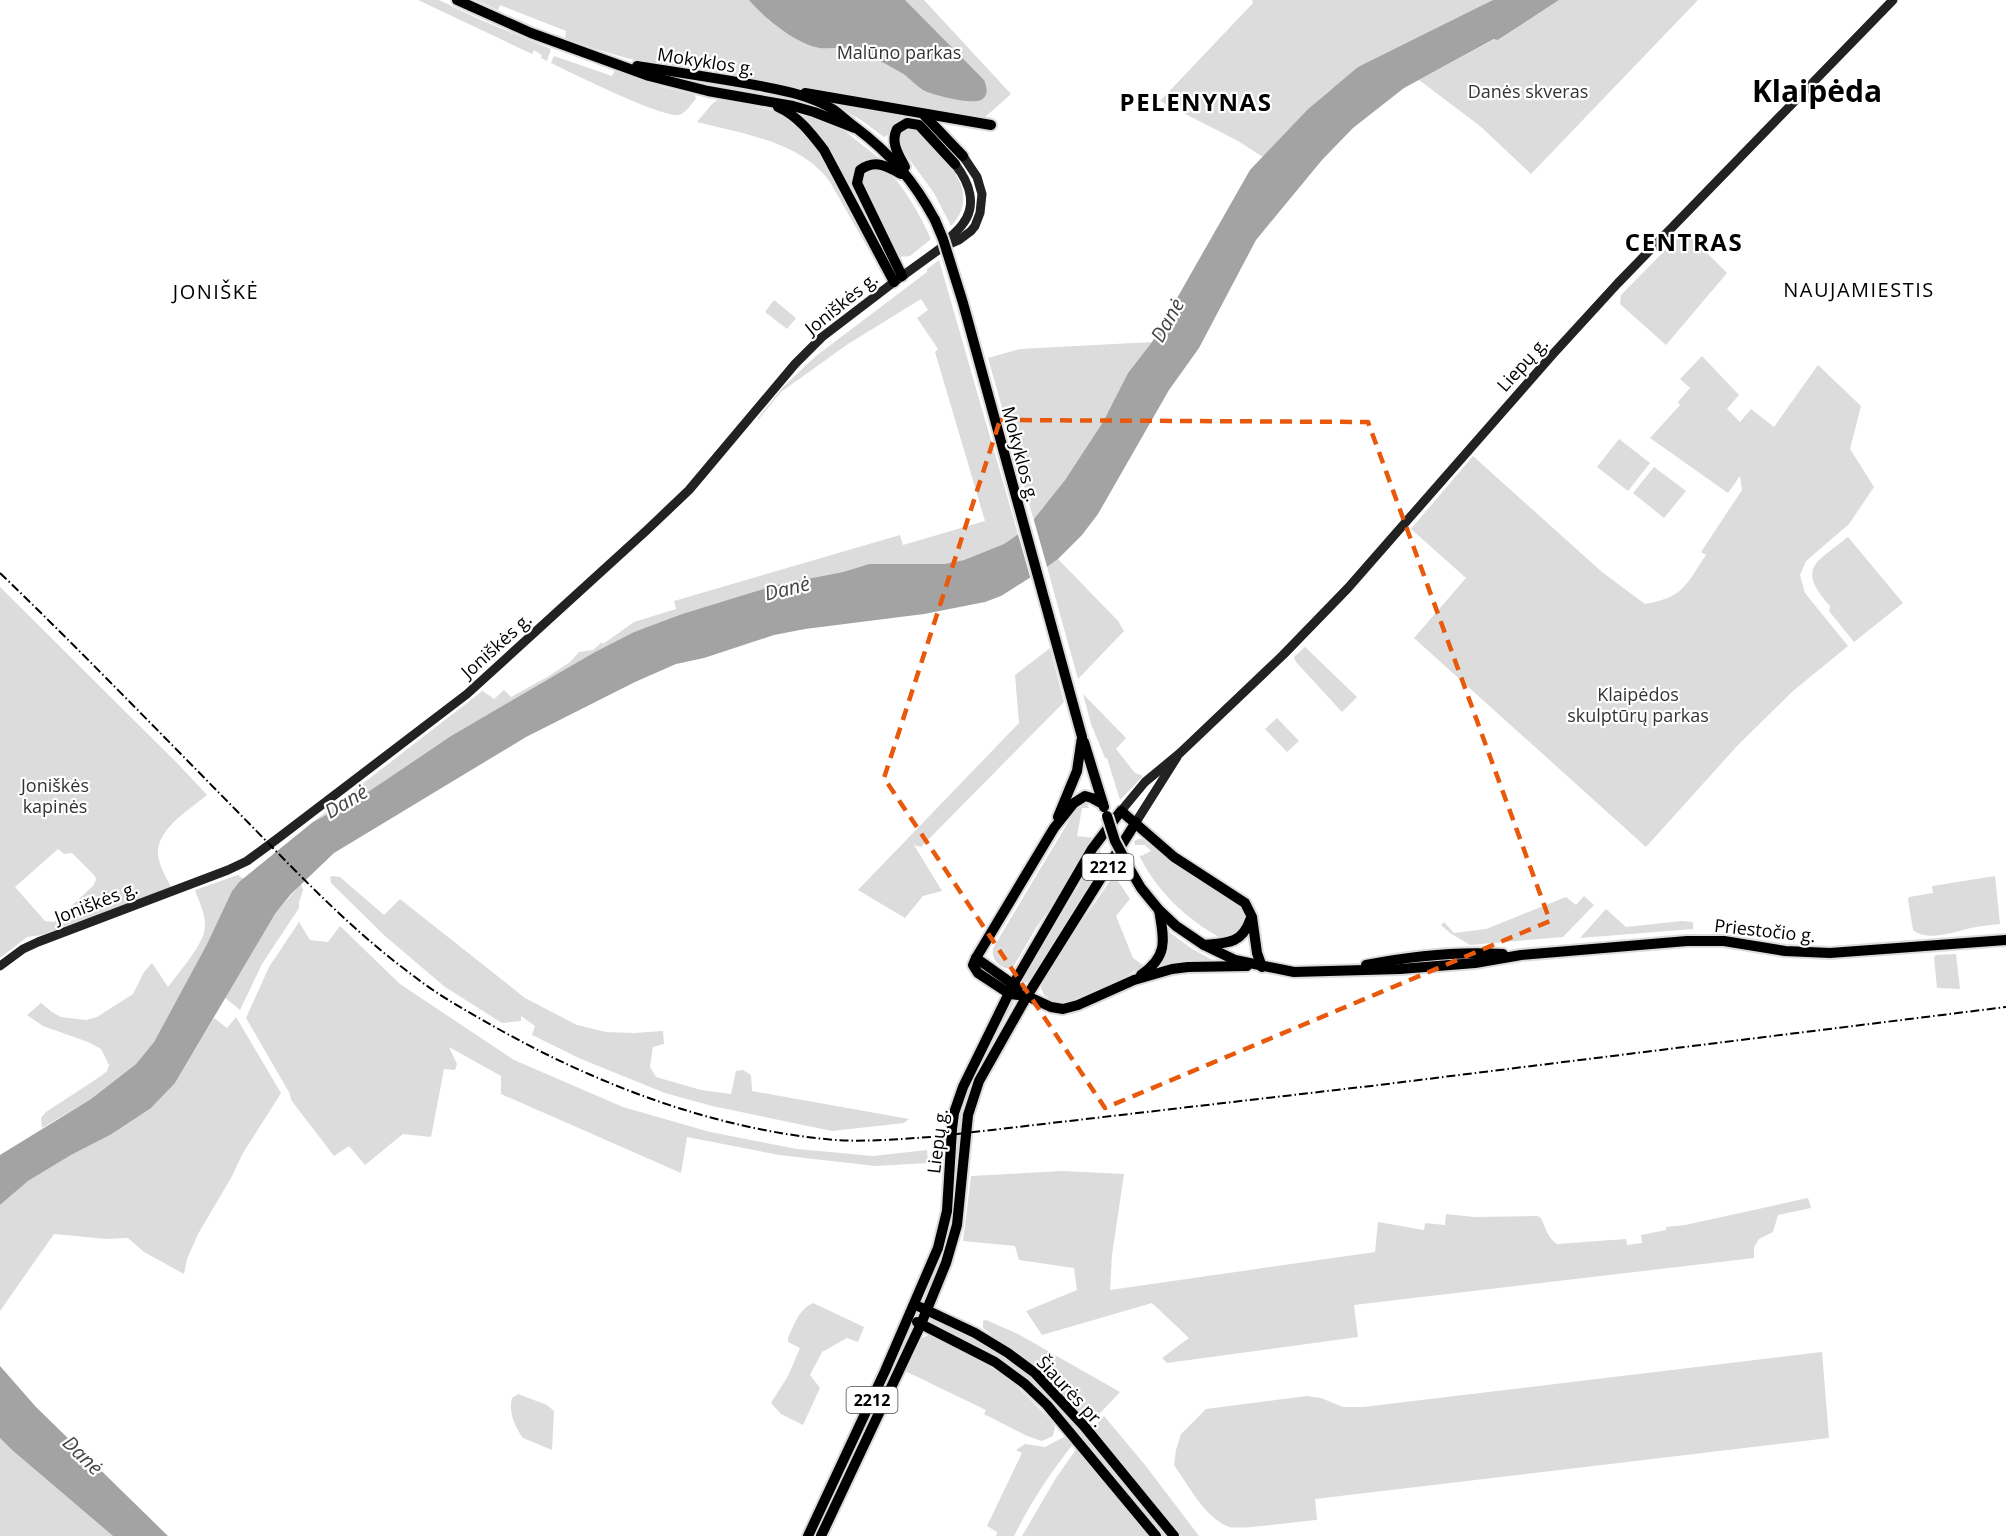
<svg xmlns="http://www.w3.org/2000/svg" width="2006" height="1536" font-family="'Open Sans',sans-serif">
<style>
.green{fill:#dcdcdc;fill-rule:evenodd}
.water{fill:#a3a3a3}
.pier{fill:#fff}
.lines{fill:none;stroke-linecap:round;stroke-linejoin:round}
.primary-casing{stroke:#dbdbdb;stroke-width:14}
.secondary{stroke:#222;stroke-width:9}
.primary{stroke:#000;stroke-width:10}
.rail{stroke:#000;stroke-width:2;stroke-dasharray:9 3 1.5 3;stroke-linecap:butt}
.primary-bridge-casing{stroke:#dbdbdb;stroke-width:14;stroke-linecap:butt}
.primary-bridge{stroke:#000;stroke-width:10}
.marked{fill:none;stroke:#e8590c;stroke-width:4.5;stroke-dasharray:12 8;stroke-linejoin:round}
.labels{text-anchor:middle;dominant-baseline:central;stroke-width:4.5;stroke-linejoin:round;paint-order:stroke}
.shield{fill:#fff;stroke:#4c4c4c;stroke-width:1.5}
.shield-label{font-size:16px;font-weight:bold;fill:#000}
.park-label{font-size:18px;fill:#333;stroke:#fff}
.street-label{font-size:18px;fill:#000;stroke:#fff}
.neighbourhood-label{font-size:20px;letter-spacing:1.5px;fill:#000;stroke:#fff}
.water-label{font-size:20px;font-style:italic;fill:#444;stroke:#fff}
.district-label{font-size:24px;font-weight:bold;letter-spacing:1.5px;fill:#000;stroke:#fff}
.town-label{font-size:30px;font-weight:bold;fill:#000;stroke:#fff}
</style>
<rect width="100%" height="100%" fill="#fff"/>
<g class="green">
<path d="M 418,0 L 439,0 L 481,20 L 551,49 L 547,61 L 541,58 L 542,55 L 534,50 L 532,54 Z"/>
<path d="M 475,0 L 924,0 L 1011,94 L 984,118 L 980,120 L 648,63 C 619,57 592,48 565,38 L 566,31 L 500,5 L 498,10 Z"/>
<path d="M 1252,0 L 1493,0 L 1330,90 L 1308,109 L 1263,157 L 1238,141 L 1160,101 L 1253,3 Z"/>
<path d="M 1559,0 L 1698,0 L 1531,174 L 1480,126 L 1419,80 L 1495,39 L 1499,40 Z"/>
<path d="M 554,56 L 612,76 L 615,70 L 660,83 L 659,86 L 695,95 L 696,99 C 691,104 686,113 679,115 C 662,118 572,73 551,63 Z"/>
<path d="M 720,98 L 783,113 L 811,139 L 880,263 L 878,266 L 830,182 C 800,141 743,134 697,122 L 712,104 Z"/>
<path d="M 830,102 L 921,118 L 951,149 L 949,151 L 906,119 C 898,121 889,126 888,135 L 884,137 L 861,120 Z"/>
<path d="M 799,111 L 823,120 L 842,129 L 880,159 L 873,159 L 862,163 L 852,184 L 854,190 L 893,263 L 890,265 L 796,113 Z"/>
<path d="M 915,126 L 957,172 L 956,175 C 967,192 966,211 951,226 L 934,193 L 899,145 L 898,131 Z"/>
<path d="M 869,168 C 873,169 879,168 883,170 C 900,176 924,223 931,239 L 910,256 L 899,257 L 861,187 L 862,175 Z"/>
<path d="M 1682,233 L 1687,233 L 1727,273 L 1666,345 L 1620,304 L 1621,295 Z"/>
<path d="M 939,260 L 1018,534 L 1004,544 L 964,560 L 944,564 L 869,564 L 843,572 L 776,585 L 682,614 L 634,632 L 595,652 L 548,681 L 501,707 L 451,736 L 365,794 L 313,822 L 476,696 L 482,691 L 480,689 L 494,699 L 504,690 L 511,697 L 549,676 L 570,662 L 579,652 L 593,650 L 602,642 L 603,644 L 634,622 L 676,609 L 674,601 L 900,535 L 903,545 L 985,521 L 935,352 L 938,349 L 917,318 L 928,310 L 921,299 L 848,344 L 781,392 L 758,420 L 758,418 L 783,387 L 816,356 L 927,272 L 927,269 Z"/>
<path d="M 774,300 L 796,318 L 787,329 L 765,312 Z"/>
<path d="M 1152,342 L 1128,373 L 1103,422 L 1065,480 L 1034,521 L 988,358 L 1020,349 Z"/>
<path d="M 1702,356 L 1739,395 L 1727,409 L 1740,422 L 1751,409 L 1774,427 L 1818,365 L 1861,406 L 1850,449 L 1874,487 L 1849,524 L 1806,561 L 1800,575 L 1805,593 L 1848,646 L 1793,691 L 1738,745 L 1646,847 L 1414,638 L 1466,578 L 1411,529 L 1473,456 L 1602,572 L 1645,604 C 1684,597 1685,586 1706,555 L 1701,552 L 1742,490 L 1740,476 L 1728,493 L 1650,438 L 1680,405 L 1678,402 L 1690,388 L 1680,379 Z"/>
<path d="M 1619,439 L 1650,463 L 1628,491 L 1597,467 Z"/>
<path d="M 1654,467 L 1686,491 L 1664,518 L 1633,493 Z"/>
<path d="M 1848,537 L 1903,603 L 1854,642 L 1829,611 L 1830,606 C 1796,567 1816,563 1848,537 Z"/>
<path d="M 1058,559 L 1118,621 L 1124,631 L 1078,679 L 1047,567 Z"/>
<path d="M 0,587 L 178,764 L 207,795 C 189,810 155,830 158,856 C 160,867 166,877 171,887 L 42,935 L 27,937 L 0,958 ZM 58,849 L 64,854 L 72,853 L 95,876 L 96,880 L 93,886 L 54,922 L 45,921 L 15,887 Z"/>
<path d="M 1305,647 L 1357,697 L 1342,712 L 1296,662 L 1294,657 Z"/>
<path d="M 1050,648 L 1064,702 L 921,847 L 914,845 L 942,891 L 923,896 L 905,918 L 858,890 L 1019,723 L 1015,675 Z"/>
<path d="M 1083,694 L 1126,738 L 1116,749 L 1135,773 L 1143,776 L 1120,800 L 1107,758 L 1105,758 L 1091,724 Z"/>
<path d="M 1277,718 L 1299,741 L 1287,752 L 1265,729 Z"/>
<path d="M 1084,801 L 1087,803 L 1089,808 L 1082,808 L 1077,836 L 1094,838 L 1054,902 L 1036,928 L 1012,969 C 1000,969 991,960 993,948 L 1079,804 Z"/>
<path d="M 1139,839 L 1143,839 L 1149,845 L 1151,843 L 1178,866 L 1241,907 L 1245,916 L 1245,922 L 1240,934 L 1226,938 L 1219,937 C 1185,918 1156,890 1139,855 L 1141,856 L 1151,851 L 1145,845 L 1135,845 L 1134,841 Z"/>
<path d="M 1100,850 L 1103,863 L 1029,981 L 1024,983 L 1023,980 Z"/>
<path d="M 238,875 L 244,879 L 239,882 L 232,891 L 207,944 L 154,1042 L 136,1064 L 91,1099 L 42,1128 L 41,1118 L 46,1112 L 101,1076 L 107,1071 L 109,1065 L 101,1049 L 88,1042 L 43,1026 L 27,1015 L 41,1003 L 52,1012 L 61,1017 L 86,1020 L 97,1017 L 133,994 L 144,972 L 152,963 L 168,987 C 178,973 204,945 205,927 C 206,915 199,902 195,890 Z"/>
<path d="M 1114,875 L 1130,899 L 1116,916 L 1133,958 L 1144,966 L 1120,979 L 1065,1003 L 1048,1000 L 1049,998 L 1044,995 L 1041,988 L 1049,969 Z"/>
<path d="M 333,876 L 340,877 L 384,915 L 400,899 L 525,998 L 577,1025 L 606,1032 L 634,1033 L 663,1031 L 664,1044 L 653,1047 L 650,1067 L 656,1077 L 701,1090 L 731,1094 L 736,1071 L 743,1070 L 751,1075 L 752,1091 L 909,1119 L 904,1123 L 832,1131 L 712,1106 L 665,1093 L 581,1059 L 532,1035 L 535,1026 L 521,1016 L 521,1021 L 502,1023 L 445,987 L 385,936 L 331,883 L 330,877 Z"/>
<path d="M 1995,876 L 2000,924 C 1990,925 1980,926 1971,928 C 1954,932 1928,942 1913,930 L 1908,899 L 1909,897 L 1933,893 L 1932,886 Z"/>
<path d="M 301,884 L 303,890 L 299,902 L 299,908 L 262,964 L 240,1010 L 224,997 L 275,914 Z"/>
<path d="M 1584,896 L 1594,905 L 1563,937 L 1470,945 L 1450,933 L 1441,925 L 1444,922 L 1454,933 L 1486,929 L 1566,897 L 1576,905 Z"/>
<path d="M 1606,909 L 1626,927 L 1682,921 L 1693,922 L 1693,929 L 1580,938 Z"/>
<path d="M 299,922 L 310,940 L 328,942 L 340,926 L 400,984 L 514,1060 L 623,1107 L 710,1132 L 797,1149 L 873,1156 L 927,1150 L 928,1163 L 875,1166 L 779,1155 L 687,1137 L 681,1173 L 501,1094 L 501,1076 L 449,1047 L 457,1064 L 455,1070 L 444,1069 L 431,1137 L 403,1134 L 365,1165 L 349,1146 L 334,1156 L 291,1100 L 290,1094 L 246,1018 L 269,967 Z"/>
<path d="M 1168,931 L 1192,949 L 1220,964 L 1158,968 L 1167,952 Z"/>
<path d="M 1956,954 L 1960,989 L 1937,988 L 1934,957 L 1936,955 Z"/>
<path d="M 1013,1000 L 1014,1003 C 996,1036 974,1070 965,1107 C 958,1138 960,1169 956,1199 C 952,1232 942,1262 929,1292 L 926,1291 L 943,1251 L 952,1217 L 955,1144 L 961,1106 L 972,1077 Z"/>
<path d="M 236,1017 L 281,1093 L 243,1153 L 231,1178 L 198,1234 L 187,1259 L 184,1274 L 144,1252 L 128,1238 L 106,1239 L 54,1234 L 0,1311 L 0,1205 L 28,1181 L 71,1155 L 110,1135 L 175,1083 L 214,1018 L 227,1028 Z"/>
<path d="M 1062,1171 L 1124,1174 L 1112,1255 L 1110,1290 L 1375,1252 L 1378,1222 L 1424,1230 L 1425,1223 L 1445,1225 L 1446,1214 L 1474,1217 L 1537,1216 L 1541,1218 C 1545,1227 1548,1239 1557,1244 L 1626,1239 L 1627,1245 L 1642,1243 L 1641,1235 L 1666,1230 L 1666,1227 L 1685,1225 L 1808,1198 L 1811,1208 L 1778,1215 L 1773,1232 L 1759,1239 L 1754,1247 L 1754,1258 L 1354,1305 L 1358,1337 L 1167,1363 L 1162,1358 L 1189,1338 L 1152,1303 L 1042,1335 L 1026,1311 L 1077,1290 L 1074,1268 L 1019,1260 L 1015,1246 L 963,1241 L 971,1176 Z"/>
<path d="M 813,1303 L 864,1327 L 858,1342 L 847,1338 L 822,1352 L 810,1375 L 820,1388 L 803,1425 L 781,1414 L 771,1403 L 788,1376 L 800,1348 L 788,1342 L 788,1338 C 794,1325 799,1309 813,1303 Z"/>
<path d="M 931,1319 L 987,1345 L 1032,1376 L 1083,1432 L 1169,1536 L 1163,1536 L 1065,1418 L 1029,1380 L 985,1350 L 930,1324 Z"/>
<path d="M 986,1320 L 1018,1334 L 1120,1392 L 1089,1425 L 1049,1378 L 983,1328 L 983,1321 Z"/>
<path d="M 929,1335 C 940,1338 945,1343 954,1348 C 967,1356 982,1362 995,1370 C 1018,1385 1036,1405 1054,1424 L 1055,1428 L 1053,1436 L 1042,1441 L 1027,1436 L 984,1414 L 986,1410 L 905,1371 L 918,1340 Z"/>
<path d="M 1822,1352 L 1829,1438 L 1315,1499 L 1317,1520 C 1302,1521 1239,1530 1229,1527 C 1204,1517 1189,1486 1174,1465 L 1176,1450 L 1181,1434 L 1206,1409 L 1307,1396 L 1321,1398 L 1343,1407 L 1363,1407 Z"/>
<path d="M 518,1394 L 547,1405 L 554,1411 L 552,1450 L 523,1438 C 515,1427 508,1412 512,1398 Z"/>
<path d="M 1104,1416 L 1145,1465 L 1199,1536 L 1182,1536 L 1092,1429 Z"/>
<path d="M 1064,1437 L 1074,1443 C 1050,1473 1031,1502 1014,1536 L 996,1536 L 997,1532 L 987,1526 L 1022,1453 L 1016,1450 L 1025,1444 L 1045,1447 Z"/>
<path d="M 0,1438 L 12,1450 L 113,1536 L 0,1536 Z"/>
<path d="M 1077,1448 L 1149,1536 L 1022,1536 L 1056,1478 Z"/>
</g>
<g class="water">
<path d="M 749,0 L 905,0 L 984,80 C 987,87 989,96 981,100 C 972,105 932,95 923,90 C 917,86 911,80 905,75 C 892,67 871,55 856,50 C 844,46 832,49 820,48 C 797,45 763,17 749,0 Z"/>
<path d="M 1493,0 L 1559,0 L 1498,40 L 1494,39 L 1404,88 L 1353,128 L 1322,160 L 1256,240 L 1199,348 L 1169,390 L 1098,514 L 1082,535 L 1058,559 L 1047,567 L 1001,596 L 985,602 L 924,614 L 805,629 L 774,635 L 704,658 L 676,664 L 635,682 L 526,737 L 334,853 L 291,894 L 275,914 L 175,1083 L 151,1108 L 110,1135 L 71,1155 L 28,1181 L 0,1205 L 0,1155 L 91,1099 L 136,1064 L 154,1042 L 207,944 L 232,891 L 239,882 L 313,822 L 365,794 L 451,736 L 595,652 L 634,632 L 682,614 L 776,585 L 843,572 L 869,564 L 944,564 L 964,560 L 1004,544 L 1027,528 L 1065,480 L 1103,422 L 1128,373 L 1152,342 L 1250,170 L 1308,109 L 1358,67 Z"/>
<path d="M 0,1366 L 36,1407 L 168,1536 L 113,1536 L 12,1450 L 0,1438 Z"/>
</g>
<path class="pier" d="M 1033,517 L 1048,570 L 1031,580 L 1017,531 Z"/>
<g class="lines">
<defs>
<g id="primary">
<path d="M 457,0 L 531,33 L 649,76 L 708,91 L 793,106 L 814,112 L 855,128"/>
<path d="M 637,66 C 676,72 716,78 755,85 C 781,90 811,95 834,110 C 841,115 848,122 855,127 C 891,154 914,181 935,220"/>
<path d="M 805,93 L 991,125"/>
<path d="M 778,107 C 798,116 811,133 824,150 L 894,282"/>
<path d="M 924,115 L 963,156"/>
<path d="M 905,167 C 899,155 890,143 897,129 L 907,123 L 919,125 L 955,164"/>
<path d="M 901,174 C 887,166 875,159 860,170 L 857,183 L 902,276"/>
<path d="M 1084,742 L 1104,807"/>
<path d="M 1103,804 L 1092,798 L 1085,796 L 1074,803 L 1054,828 L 976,958 L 973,965 L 978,973 L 1010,994 L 1027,996 L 1051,1007 L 1063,1009 L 1078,1005 L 1134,980 L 1172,969 L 1188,967 L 1247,966"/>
<path d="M 1058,817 L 1077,771 L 1082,737"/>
<path d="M 1131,871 L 1141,888 L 1159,910 L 1176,926 L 1204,945 L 1235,960 L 1294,972 L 1400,969 L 1475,963 L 1521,955 L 1687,941 L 1724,941 L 1785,951 L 1830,953 L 2006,940"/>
<path d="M 1204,945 C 1226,943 1242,944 1250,920"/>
<path d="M 976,958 L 1018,988"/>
<path d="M 1366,965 C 1411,956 1457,951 1503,954"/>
<path d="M 1141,975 C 1169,956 1164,939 1159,910"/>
<path d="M 920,1307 L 975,1333 L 1008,1353 L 1035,1373 L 1084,1426 L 1174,1536"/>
<path d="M 917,1322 L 995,1362 L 1025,1384 L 1047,1405 L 1156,1536"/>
<path d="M 808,1536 L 885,1371 L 938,1248 L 947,1211 L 952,1129 L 954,1113 L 963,1087 L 1014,983 L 1092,849 L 1121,811 L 1174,857 L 1245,903 L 1252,917 L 1257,953 L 1262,967"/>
<path d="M 821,1536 L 921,1324 L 946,1263 L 957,1225 L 968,1115 L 979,1081 L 1027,996 L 1136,822"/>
</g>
</defs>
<use href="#primary" class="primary-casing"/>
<g class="secondary">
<path d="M 942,246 C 948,238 956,233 962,225 C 978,205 969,182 955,164"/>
<path d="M 1121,811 L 1145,782 L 1180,753 L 1283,655 L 1348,588 L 1553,354 L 1618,283 L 1893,0"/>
<path d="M 1136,822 L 1177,757"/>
<path d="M 0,966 L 23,949 L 38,942 L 228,870 L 247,861 L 277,839 L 467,694 L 647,530 L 689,490 L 795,364 L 822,337 L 894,282 L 941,248 L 959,240 L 971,231 L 975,226 L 980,213 L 982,194 L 977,177 L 963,156"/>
</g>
<use href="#primary" class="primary"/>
<path class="rail" d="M 0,573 C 79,649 155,728 232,806 C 290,865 348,928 415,977 C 442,998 472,1014 502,1031 C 603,1087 718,1130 835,1140 C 867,1142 899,1139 931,1137 L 1379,1085 L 2006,1007"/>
<defs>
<g id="primary-bridge">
<path d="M 935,220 L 943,239 L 963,303 L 1082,737"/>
<path d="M 1107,816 L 1115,841 L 1131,871"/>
</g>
</defs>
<use href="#primary-bridge" class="primary-bridge-casing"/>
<use href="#primary-bridge" class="primary-bridge"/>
</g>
<path class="marked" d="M 1000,420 L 1368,422 L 1550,921 L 1105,1108 L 884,778 Z"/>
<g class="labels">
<g class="shield">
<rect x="1082.5" y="854" width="51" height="26" rx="4.5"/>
<rect x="846.5" y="1387" width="51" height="26" rx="4.5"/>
</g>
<g class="shield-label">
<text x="1108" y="867">2212</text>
<text x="872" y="1400">2212</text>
</g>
<g class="park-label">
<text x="899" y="52">Malūno parkas</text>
<text x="1528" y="91">Danės skveras</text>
<text x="1638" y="694">Klaipėdos<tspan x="1638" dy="21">skulptūrų parkas</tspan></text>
<text x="55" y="785">Joniškės<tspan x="55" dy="21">kapinės</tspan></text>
</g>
<g class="street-label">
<text transform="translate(706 61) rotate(9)">Mokyklos g.</text>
<text transform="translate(841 303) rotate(-39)">Joniškės g.</text>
<text transform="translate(1522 364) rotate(-48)">Liepų g.</text>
<text transform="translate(1021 454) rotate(75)">Mokyklos g.</text>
<text transform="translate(496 645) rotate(-42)">Joniškės g.</text>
<text transform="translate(96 902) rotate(-21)">Joniškės g.</text>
<text transform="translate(1765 930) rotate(6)">Priestočio g.</text>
<text transform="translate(937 1141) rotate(-83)">Liepų g.</text>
<text transform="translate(1071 1391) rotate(47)">Šiaurės pr.</text>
</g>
<g class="neighbourhood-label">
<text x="1859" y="289">NAUJAMIESTIS</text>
<text x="216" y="291">JONIŠKĖ</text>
</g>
<g class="water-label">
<text transform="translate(1167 320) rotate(-61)">Danė</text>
<text transform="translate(787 588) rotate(-14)">Danė</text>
<text transform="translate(346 801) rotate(-31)">Danė</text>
<text transform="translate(83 1455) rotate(44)">Danė</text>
</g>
<g class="district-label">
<text x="1196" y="101">PELENYNAS</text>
<text x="1684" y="241">CENTRAS</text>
</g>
<g class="town-label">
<text x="1817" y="90">Klaipėda</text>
</g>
</g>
</svg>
